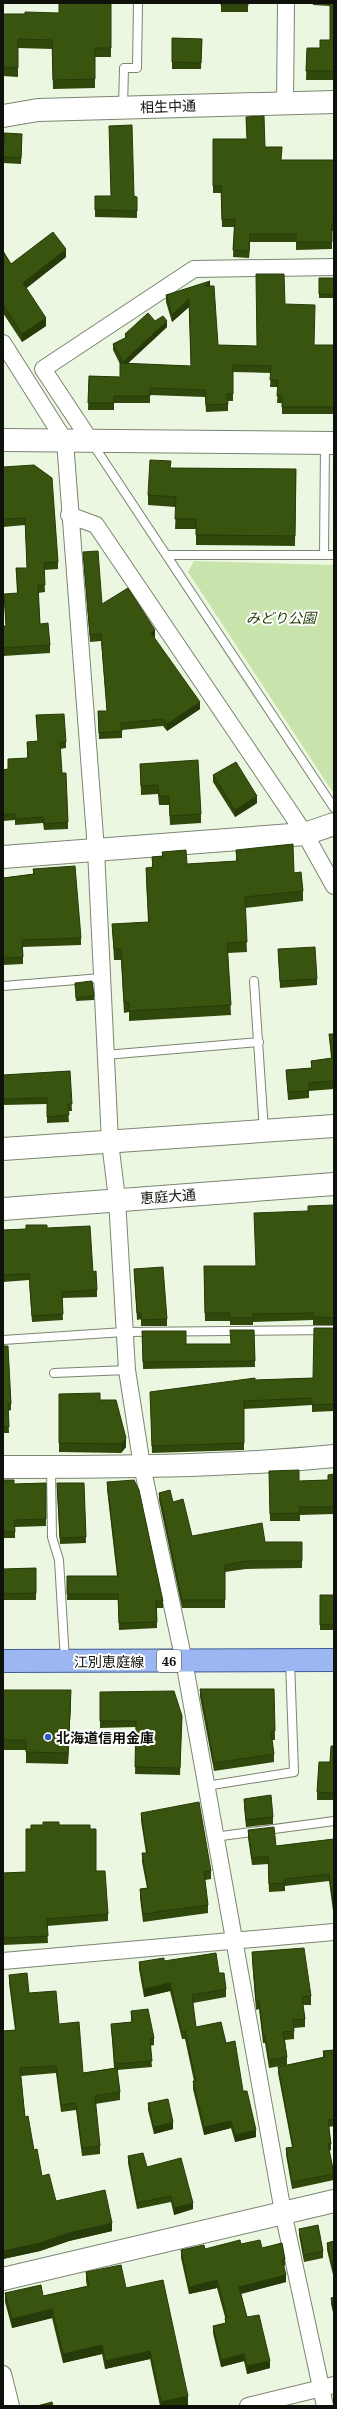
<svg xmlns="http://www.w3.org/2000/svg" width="337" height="2409" font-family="'Noto Serif','Noto Sans JP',serif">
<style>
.green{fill:#c8e4ac}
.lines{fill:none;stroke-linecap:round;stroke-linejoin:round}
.lane-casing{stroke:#7b8572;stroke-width:10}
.street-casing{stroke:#7b8572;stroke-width:18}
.secondary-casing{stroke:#7b8572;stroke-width:24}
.primary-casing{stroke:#3f5d99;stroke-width:24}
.lane{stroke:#fff;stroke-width:8}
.street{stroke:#fff;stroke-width:16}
.secondary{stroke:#fff;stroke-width:22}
.primary{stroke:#9bb6f0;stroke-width:22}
.wall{fill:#30480c}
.shaded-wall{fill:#273b0a}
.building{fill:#38540e;stroke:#273b0a}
.poi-dot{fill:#2a58c7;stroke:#fff;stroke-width:1.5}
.labels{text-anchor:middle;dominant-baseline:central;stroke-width:4;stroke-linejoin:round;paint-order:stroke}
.shield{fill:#fff;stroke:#575954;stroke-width:1}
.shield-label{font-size:13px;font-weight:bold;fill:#0f120b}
.street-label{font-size:14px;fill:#0f120b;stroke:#fff}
.park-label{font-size:14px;font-style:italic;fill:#273c09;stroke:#fff}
.poi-label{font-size:14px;font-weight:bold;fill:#0f120b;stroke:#fff;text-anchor:start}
</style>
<rect width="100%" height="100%" fill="#ecf7e2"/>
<path class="green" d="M 194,561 L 334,565 L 334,794 L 188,572 Z"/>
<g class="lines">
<defs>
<g id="lane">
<path d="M 123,107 L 124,68 L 137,68 L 138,3"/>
<path d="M 92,443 L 334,808"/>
<path d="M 167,555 L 334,555"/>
<path d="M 324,555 L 325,444"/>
<path d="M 254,981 L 264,1131"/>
<path d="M 3,986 L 101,978"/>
<path d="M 105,1055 L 259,1042"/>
<path d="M 3,1340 L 124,1332 L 334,1330"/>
<path d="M 54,1373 L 127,1370"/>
<path d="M 51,1467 L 52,1537 L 59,1560 L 65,1661"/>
<path d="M 206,1786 L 294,1772 L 290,1661"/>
<path d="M 214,1837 L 334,1821"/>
</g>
<g id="street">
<path d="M 285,103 L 286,3"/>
<path d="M 3,343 L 65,441 L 96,850 L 110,1142 L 117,1199 L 127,1370 L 142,1466 L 184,1661 L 283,2212 L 325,2406"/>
<path d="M 90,440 L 43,369 L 194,269 L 334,267"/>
<path d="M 69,515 L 96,525 L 305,834 L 334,886"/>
<path d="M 3,1961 L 334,1932"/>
<path d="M 3,2374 L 11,2406"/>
<path d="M 248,2406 L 334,2385"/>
</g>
<g id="secondary">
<path d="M 3,116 L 38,110 L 334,102"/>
<path d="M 3,440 L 334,443"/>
<path d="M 3,857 L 305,834 L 334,824"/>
<path d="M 3,1149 L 334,1126"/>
<path d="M 3,1209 L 334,1184"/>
<path d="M 3,1467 C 113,1467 224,1467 334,1456"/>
<path d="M 3,2279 L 334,2201"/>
</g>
<path id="primary" d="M 3,1661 L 334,1660"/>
</defs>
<use href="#lane" class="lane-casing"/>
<use href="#street" class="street-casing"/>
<use href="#secondary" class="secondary-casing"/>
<use href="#primary" class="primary-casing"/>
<use href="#lane" class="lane"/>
<use href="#street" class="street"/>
<use href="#secondary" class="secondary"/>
<use href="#primary" class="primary"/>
</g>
<g class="wall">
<path d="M 111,3 L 111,57 L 95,57 L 95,88 L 53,89 L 52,49 L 18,48 L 18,77 L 3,76 L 3,14 L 25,14 L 59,13 Z"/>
<rect x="221" y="3" width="27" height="9"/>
<path d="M 313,3 L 334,3 L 334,80 L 306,80 L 307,48 L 320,48 L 330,40 L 330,6 L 313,5 Z"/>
<path d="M 172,38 L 202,39 L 201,69 L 172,69 Z"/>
<path d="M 246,117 L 265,147 L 281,160 L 334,160 L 334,231 L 332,231 L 332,249 L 296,250 L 296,242 L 250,242 L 249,258 L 233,257 L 234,227 L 222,227 L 221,193 L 213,193 L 213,139 L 247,139 Z"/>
<path d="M 22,140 L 21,164 L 3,163 L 3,144 Z"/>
<path d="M 95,196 L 137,197 L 137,218 L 95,217 Z"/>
<path d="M 3,251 L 11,264 L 66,257 L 26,288 L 46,326 L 22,342 L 3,313 Z"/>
<rect x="319" y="278" width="15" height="20"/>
<path d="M 210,286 L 218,345 L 257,346 L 285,304 L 314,345 L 334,345 L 334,414 L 282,414 L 282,403 L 277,403 L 278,387 L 270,387 L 271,373 L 233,372 L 233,401 L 228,401 L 228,411 L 206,412 L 205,397 L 150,395 L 150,403 L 114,403 L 114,410 L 88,410 L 89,376 L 120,377 L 120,364 L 113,350 L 113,344 L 125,338 L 125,334 L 155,321 L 167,327 L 127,364 L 191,366 L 189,307 L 172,322 L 166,302 L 166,295 Z"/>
<path d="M 3,467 L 58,562 L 58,569 L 44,570 L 45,592 L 38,593 L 40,624 L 50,645 L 50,653 L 3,656 L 3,626 L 6,626 L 4,594 L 17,594 L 16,568 L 27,568 L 25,525 L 3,527 Z"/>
<path d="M 171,468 L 296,469 L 295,546 L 196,545 L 196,529 L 175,529 L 176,507 L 148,505 L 148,495 Z"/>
<path d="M 83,552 L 102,604 L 155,637 L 154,637 L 200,709 L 167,731 L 163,726 L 122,730 L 122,738 L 99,739 L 98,711 L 107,711 L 101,641 L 90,642 Z"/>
<path d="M 36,715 L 66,742 L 66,748 L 60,749 L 62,773 L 68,822 L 68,829 L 44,830 L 43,823 L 15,825 L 15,820 L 3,821 L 3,770 L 8,769 L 27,758 L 27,742 L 38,741 Z"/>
<path d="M 140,764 L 201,814 L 201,823 L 170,825 L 169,805 L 159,805 L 158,794 L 141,795 Z"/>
<path d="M 213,775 L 257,803 L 235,817 L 213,782 Z"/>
<path d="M 236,850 L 294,873 L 303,891 L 303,901 L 245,908 L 247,952 L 228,953 L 231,1015 L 129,1021 L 129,1012 L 124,1013 L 121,960 L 114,960 L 112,924 L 148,922 L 146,878 L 146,868 L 152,867 L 152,857 L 162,856 L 162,852 L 187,864 L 236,861 Z"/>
<path d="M 33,869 L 81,938 L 81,945 L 23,947 L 23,964 L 3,965 L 3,878 L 33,874 Z"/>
<path d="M 278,949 L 317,979 L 317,985 L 280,988 Z"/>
<path d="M 75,983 L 94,996 L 94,1000 L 76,1001 Z"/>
<path d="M 329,1034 L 334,1034 L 334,1089 L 309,1091 L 309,1098 L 288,1100 L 286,1070 L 311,1068 L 311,1061 L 331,1058 Z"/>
<path d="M 70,1071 L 72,1111 L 68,1111 L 69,1122 L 47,1123 L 47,1104 L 3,1105 L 3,1075 Z"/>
<path d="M 334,1205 L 334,1325 L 313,1325 L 313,1320 L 253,1322 L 253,1325 L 230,1325 L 230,1321 L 205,1321 L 204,1266 L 255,1266 L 308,1211 Z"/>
<path d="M 47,1228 L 93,1272 L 97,1290 L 97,1297 L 62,1298 L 63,1320 L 32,1322 L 29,1280 L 3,1282 L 3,1230 Z"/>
<path d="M 134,1269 L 167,1319 L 167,1326 L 141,1326 L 141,1319 L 137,1320 Z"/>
<path d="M 334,1328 L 334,1411 L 312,1412 L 312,1405 L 244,1409 L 244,1450 L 152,1453 L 150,1392 L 255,1380 L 313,1378 Z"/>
<path d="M 254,1330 L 255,1367 L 143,1369 L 142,1331 L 186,1344 L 231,1344 Z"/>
<path d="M 3,1346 L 11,1404 L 11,1410 L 8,1411 L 9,1433 L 3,1433 Z"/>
<path d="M 59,1394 L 100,1400 L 126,1447 L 121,1453 L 59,1452 Z"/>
<path d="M 269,1471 L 299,1481 L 328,1480 L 334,1474 L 334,1514 L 300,1515 L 300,1521 L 270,1521 Z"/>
<path d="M 3,1480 L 14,1484 L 46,1483 L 46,1526 L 15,1527 L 15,1538 L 3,1538 Z"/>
<path d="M 107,1482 L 163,1601 L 163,1608 L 157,1608 L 157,1628 L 119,1630 L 118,1600 L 67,1600 L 67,1576 L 117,1576 L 107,1489 Z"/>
<path d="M 84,1483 L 86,1543 L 60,1544 L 57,1489 Z"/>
<path d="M 159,1493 L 173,1502 L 192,1536 L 265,1542 L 302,1542 L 302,1568 L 246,1569 L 225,1572 L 225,1608 L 182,1608 L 159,1500 Z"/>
<path d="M 36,1568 L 36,1600 L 3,1600 L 3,1569 Z"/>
<rect x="320" y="1595" width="14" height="35"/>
<path d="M 200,1689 L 274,1689 L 275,1740 L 272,1740 L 274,1754 L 274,1762 L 214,1771 L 200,1697 Z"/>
<path d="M 3,1690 L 71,1700 L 68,1764 L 26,1763 L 26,1750 L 3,1750 Z"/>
<path d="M 100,1692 L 182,1716 L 180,1775 L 135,1774 L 136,1727 L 100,1728 Z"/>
<path d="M 334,1746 L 334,1800 L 317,1800 L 317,1792 L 330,1762 Z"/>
<path d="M 244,1799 L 273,1817 L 273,1824 L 246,1827 L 244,1806 Z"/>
<path d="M 141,1813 L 211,1871 L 211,1879 L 205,1880 L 208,1905 L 208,1913 L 143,1922 L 140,1898 L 140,1889 L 147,1888 L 142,1862 L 142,1853 L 146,1853 L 141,1821 Z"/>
<path d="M 59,1825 L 90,1829 L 96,1871 L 108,1914 L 108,1921 L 47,1926 L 48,1943 L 3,1945 L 3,1873 L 26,1872 L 31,1829 Z"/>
<path d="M 248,1830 L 276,1846 L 334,1839 L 334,1910 L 333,1911 L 329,1881 L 285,1886 L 285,1891 L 269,1892 L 268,1864 L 252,1865 L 248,1838 Z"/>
<path d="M 252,1952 L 311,1996 L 311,2005 L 303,2005 L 305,2019 L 305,2027 L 294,2028 L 294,2039 L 285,2040 L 287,2057 L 287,2065 L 269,2068 L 265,2043 L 263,2043 L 259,2009 L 256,2010 L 252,1960 Z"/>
<path d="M 164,1961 L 219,1973 L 226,1989 L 226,1997 L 193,2003 L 196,2027 L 226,2043 L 243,2091 L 256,2137 L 235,2142 L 231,2128 L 204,2135 L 193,2089 L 193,2081 L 194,2081 L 185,2039 L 182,2039 L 170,1991 L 144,1997 L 139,1969 L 139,1962 Z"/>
<path d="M 9,1975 L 29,1993 L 59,2024 L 83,2073 L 114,2068 L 111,2024 L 131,2022 L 131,2011 L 154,2038 L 154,2045 L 150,2046 L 152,2067 L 117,2070 L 120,2092 L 120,2100 L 95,2104 L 100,2146 L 100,2154 L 82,2156 L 76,2110 L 61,2112 L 56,2073 L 21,2076 L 25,2117 L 34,2150 L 42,2176 L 56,2201 L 112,2231 L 69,2241 L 40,2251 L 3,2259 L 3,2031 L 15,2030 L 9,1983 Z"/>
<path d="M 334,2050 L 334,2126 L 329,2127 L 331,2144 L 331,2150 L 329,2151 L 334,2174 L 334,2180 L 292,2189 L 286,2155 L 286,2148 L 292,2147 L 278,2073 L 278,2067 L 323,2057 L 323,2051 Z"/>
<path d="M 148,2103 L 173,2129 L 154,2134 L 148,2110 Z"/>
<path d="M 128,2156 L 147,2167 L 193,2209 L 174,2215 L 171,2202 L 137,2209 L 128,2163 Z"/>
<path d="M 299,2229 L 323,2251 L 323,2258 L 304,2262 L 299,2235 Z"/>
<path d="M 334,2241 L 334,2279 L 327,2250 L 327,2243 Z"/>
<path d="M 241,2244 L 262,2248 L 285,2259 L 285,2266 L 284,2266 L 286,2282 L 241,2294 L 247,2317 L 270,2368 L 247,2374 L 244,2361 L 221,2367 L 213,2333 L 213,2326 L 225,2323 L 225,2317 L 217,2288 L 189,2294 L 181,2258 L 181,2250 L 205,2249 Z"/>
<path d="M 86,2272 L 126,2288 L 188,2405 L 184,2406 L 160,2406 L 150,2359 L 105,2369 L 102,2354 L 63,2363 L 52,2318 L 12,2328 L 5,2302 L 5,2293 L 43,2296 L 87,2286 L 86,2281 Z"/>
<path d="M 334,2297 L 334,2317 L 331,2304 L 331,2298 Z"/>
</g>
<g class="shaded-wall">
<path d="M 250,234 L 250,242 L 249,258 L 249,251 Z"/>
<path d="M 66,249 L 66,257 L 23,291 L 23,283 Z"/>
<path d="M 210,281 L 210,288 L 204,286 Z"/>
<path d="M 189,299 L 189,307 L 172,322 L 172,315 Z"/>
<path d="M 46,318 L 46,326 L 22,342 L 22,334 Z"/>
<path d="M 167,321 L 167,327 L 123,368 L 123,362 Z"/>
<path d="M 155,630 L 155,637 L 151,639 L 151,633 Z"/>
<path d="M 200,702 L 200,709 L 167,731 L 167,724 Z"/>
<path d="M 257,796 L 257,803 L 235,817 L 235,810 Z"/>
<path d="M 126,1438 L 126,1447 L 121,1453 L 121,1444 Z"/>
<path d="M 71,1690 L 71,1700 L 68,1764 L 68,1753 Z"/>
<path d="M 170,1983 L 170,1991 L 144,1997 L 144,1989 Z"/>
<path d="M 231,2121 L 231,2128 L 204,2135 L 204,2127 Z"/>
<path d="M 173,2122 L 173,2129 L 154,2134 L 154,2127 Z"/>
<path d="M 256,2130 L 256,2137 L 235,2142 L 235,2135 Z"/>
<path d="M 193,2203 L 193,2209 L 174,2215 L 174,2208 Z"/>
<path d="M 112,2223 L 112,2231 L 69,2241 L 40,2251 L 3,2259 L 3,2251 L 69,2233 Z"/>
<path d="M 286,2275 L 286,2282 L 239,2294 L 239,2287 Z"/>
<path d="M 217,2280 L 217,2288 L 189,2294 L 189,2287 Z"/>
<path d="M 52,2309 L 52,2318 L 12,2328 L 12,2319 Z"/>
<path d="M 102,2345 L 102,2354 L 63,2363 L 63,2354 Z"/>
<path d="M 150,2351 L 150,2359 L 105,2369 L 105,2361 Z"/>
<path d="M 244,2354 L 244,2361 L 221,2367 L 221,2360 Z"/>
<path d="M 270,2361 L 270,2368 L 247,2374 L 247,2366 Z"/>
<path d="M 188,2396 L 188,2405 L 184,2406 L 161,2406 L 161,2402 Z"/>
</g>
<g class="building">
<path d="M 59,3 L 111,3 L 111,48 L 95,48 L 95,79 L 53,80 L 52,40 L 18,39 L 18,68 L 3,67 L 3,14 L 25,14 L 25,12 L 59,13 Z"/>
<rect x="221" y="3" width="27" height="2"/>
<path d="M 330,3 L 334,3 L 334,71 L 306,71 L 307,48 L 320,48 L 320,40 L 330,40 Z"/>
<path d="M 172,38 L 202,39 L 201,63 L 172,62 Z"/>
<path d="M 264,116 L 265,147 L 282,147 L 281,160 L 334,160 L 334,224 L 332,224 L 332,242 L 296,242 L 296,234 L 250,234 L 249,251 L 233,250 L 235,219 L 222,220 L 221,186 L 213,186 L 213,139 L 247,139 L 246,117 Z"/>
<path d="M 132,125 L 134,196 L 137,197 L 137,211 L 95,210 L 95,196 L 111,196 L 109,126 Z"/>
<path d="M 4,133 L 22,134 L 21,158 L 3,157 L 3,144 L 4,144 Z"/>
<path d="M 53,232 L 66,249 L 23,283 L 46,318 L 22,334 L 3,305 L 3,251 L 11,264 Z"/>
<path d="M 256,274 L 284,274 L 285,304 L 315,305 L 314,345 L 334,345 L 334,407 L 282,407 L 282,396 L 277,396 L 278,380 L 270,380 L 271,366 L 233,365 L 233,394 L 227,394 L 228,404 L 206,405 L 205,390 L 150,388 L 150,396 L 114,396 L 114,403 L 88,403 L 89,376 L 120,377 L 120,363 L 191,366 L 189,299 L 172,315 L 166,295 L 210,281 L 204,286 L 214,286 L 218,345 L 257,346 Z"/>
<path d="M 319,278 L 334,278 L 334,295 L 319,294 Z"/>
<path d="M 148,313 L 155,321 L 163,316 L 167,321 L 123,362 L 113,344 L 127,337 L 125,334 Z"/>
<path d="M 150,460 L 171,461 L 170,468 L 296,469 L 295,536 L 196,535 L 196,519 L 175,519 L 176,497 L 148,495 Z"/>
<path d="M 34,465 L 52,478 L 58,562 L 44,563 L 45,585 L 38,585 L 40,624 L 48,623 L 50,645 L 3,648 L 3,626 L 6,626 L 4,594 L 18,593 L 16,568 L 27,568 L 25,518 L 3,519 L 3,467 Z"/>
<path d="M 98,551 L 102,604 L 128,588 L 155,630 L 151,633 L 200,702 L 167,724 L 163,719 L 121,723 L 122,731 L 99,733 L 98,711 L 107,711 L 101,634 L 90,635 L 83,552 Z"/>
<path d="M 64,714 L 66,742 L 60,742 L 62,773 L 66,773 L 68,822 L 44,824 L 43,817 L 15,819 L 15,814 L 3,814 L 3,770 L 8,769 L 8,759 L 28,758 L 27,742 L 38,741 L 36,715 Z"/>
<path d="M 198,760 L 201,814 L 170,816 L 169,796 L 159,796 L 158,785 L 141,786 L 140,764 Z"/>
<path d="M 236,762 L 257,796 L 235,810 L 213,775 Z"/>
<path d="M 293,844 L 294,873 L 301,872 L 303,891 L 245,897 L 247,942 L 227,943 L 231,1005 L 129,1011 L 129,1002 L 124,1002 L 121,949 L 114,949 L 112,924 L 149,922 L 146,868 L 153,867 L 152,857 L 163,856 L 162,852 L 186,850 L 187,864 L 237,861 L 236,850 Z"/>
<path d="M 75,866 L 81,938 L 22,940 L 23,957 L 3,958 L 3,878 L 34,874 L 33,869 Z"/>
<path d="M 315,947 L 317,979 L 280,981 L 278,949 Z"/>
<path d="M 92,981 L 94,996 L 76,998 L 75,983 Z"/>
<path d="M 329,1034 L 334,1034 L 334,1081 L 309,1083 L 309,1091 L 288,1092 L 286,1070 L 312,1068 L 311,1061 L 332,1058 Z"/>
<path d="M 70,1071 L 72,1104 L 68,1104 L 69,1115 L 47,1117 L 47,1098 L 3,1099 L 3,1075 Z"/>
<path d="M 334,1205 L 334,1318 L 313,1317 L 313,1313 L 253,1314 L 253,1318 L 230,1318 L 230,1313 L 205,1313 L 204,1266 L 256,1266 L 254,1213 L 308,1211 L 308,1206 Z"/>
<path d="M 26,1225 L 47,1225 L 47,1228 L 90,1226 L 93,1272 L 96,1271 L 97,1290 L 62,1292 L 63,1314 L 32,1316 L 29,1274 L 3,1275 L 3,1230 L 26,1229 Z"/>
<path d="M 163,1267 L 167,1319 L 141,1320 L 141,1313 L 137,1313 L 134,1269 Z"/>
<path d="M 314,1328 L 334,1328 L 334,1404 L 312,1405 L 312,1398 L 244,1401 L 244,1443 L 152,1446 L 150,1392 L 255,1378 L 255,1380 L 313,1378 Z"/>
<path d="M 230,1330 L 254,1330 L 255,1361 L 143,1362 L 142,1331 L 186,1331 L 186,1344 L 231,1344 Z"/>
<path d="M 3,1346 L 8,1346 L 11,1404 L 8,1404 L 9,1427 L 3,1427 Z"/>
<path d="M 100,1393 L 100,1400 L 116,1400 L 126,1438 L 121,1444 L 59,1443 L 59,1394 Z"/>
<path d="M 299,1470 L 299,1481 L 328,1480 L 328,1475 L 334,1474 L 334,1507 L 299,1507 L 300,1513 L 270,1514 L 269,1471 Z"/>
<path d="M 3,1480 L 14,1480 L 14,1484 L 46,1483 L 46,1519 L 14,1520 L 15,1532 L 3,1532 Z"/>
<path d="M 134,1480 L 139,1490 L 163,1601 L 156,1601 L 157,1622 L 119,1623 L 118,1594 L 67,1594 L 67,1576 L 118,1576 L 107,1482 Z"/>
<path d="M 57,1483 L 84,1483 L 86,1537 L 60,1538 Z"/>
<path d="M 170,1490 L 173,1502 L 183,1499 L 192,1536 L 262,1523 L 265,1542 L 302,1542 L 302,1561 L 246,1561 L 225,1565 L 225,1600 L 182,1600 L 159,1493 Z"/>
<path d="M 36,1568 L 36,1593 L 3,1594 L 3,1569 Z"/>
<path d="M 320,1595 L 334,1595 L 334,1624 L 320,1625 Z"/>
<path d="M 200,1689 L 274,1689 L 275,1731 L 271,1732 L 274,1754 L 214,1763 Z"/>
<path d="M 3,1690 L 71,1690 L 68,1753 L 26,1752 L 26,1740 L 3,1740 Z"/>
<path d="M 174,1691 L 182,1716 L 180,1768 L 135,1767 L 136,1721 L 100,1721 L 100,1692 Z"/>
<path d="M 331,1746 L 334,1746 L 334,1793 L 317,1792 L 319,1762 L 330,1762 Z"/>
<path d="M 271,1795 L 273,1817 L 246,1820 L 244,1799 Z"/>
<path d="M 199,1802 L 211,1871 L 204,1872 L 208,1905 L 143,1914 L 140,1889 L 148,1888 L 142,1853 L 147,1853 L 141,1813 Z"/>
<path d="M 43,1822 L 59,1822 L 59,1825 L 90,1825 L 90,1829 L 96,1829 L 96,1871 L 105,1871 L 108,1914 L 47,1919 L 48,1936 L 3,1938 L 3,1873 L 26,1872 L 26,1829 L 31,1829 L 31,1825 L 43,1825 Z"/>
<path d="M 274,1827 L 276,1846 L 334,1839 L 334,1903 L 333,1903 L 329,1874 L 285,1879 L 285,1883 L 269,1884 L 268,1856 L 252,1858 L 248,1830 Z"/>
<path d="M 304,1948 L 311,1996 L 302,1997 L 305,2019 L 293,2020 L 294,2031 L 283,2032 L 287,2057 L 269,2060 L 265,2035 L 263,2035 L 259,2001 L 256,2001 L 252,1952 Z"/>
<path d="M 216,1953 L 219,1973 L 224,1973 L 226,1989 L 192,1995 L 196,2027 L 221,2022 L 226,2043 L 235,2041 L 243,2091 L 247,2091 L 256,2130 L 235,2135 L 231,2121 L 204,2127 L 193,2081 L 196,2081 L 185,2031 L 182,2032 L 170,1983 L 144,1989 L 139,1962 L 164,1958 L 164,1961 Z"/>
<path d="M 27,1973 L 29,1993 L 56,1991 L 59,2024 L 79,2022 L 83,2073 L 117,2068 L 120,2092 L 95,2096 L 100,2146 L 82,2148 L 76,2103 L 61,2105 L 56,2066 L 20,2068 L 25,2117 L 28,2116 L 34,2150 L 37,2149 L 42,2176 L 49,2174 L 56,2201 L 105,2190 L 112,2223 L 69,2233 L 40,2243 L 3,2251 L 3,2031 L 16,2030 L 9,1975 Z"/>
<path d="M 148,2009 L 154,2038 L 150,2039 L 152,2061 L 115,2064 L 111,2024 L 132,2022 L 131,2011 Z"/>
<path d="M 334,2050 L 334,2119 L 328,2120 L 331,2144 L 328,2144 L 334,2174 L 292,2182 L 286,2148 L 293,2147 L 278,2067 L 325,2057 L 323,2051 Z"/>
<path d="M 168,2099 L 173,2122 L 154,2127 L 148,2103 Z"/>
<path d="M 143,2153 L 147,2167 L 181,2158 L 193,2203 L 174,2208 L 171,2196 L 137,2203 L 128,2156 Z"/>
<path d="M 318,2225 L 323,2251 L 304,2255 L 299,2229 Z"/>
<path d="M 240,2240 L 241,2244 L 260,2240 L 262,2248 L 282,2243 L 285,2259 L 282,2259 L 286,2275 L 239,2287 L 247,2317 L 259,2315 L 270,2361 L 247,2366 L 244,2354 L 221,2360 L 213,2326 L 226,2323 L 225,2318 L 227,2317 L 217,2280 L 189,2287 L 181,2250 L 204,2245 L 205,2249 Z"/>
<path d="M 334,2241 L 334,2273 L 327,2243 Z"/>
<path d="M 121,2265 L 126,2288 L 163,2280 L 188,2396 L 161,2402 L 150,2351 L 105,2361 L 102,2345 L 63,2354 L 52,2309 L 12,2319 L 5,2293 L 41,2285 L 43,2296 L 89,2286 L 86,2272 Z"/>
<path d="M 334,2297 L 334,2311 L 331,2298 Z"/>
<path d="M 52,2402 L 53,2406 L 37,2406 Z"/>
</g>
<circle class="poi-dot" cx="48" cy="1737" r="4"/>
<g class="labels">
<rect class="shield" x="157" y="1650" width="24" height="22" rx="3"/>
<g class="shield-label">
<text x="169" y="1661">46</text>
</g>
<g class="street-label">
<text transform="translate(168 106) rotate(-2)">相生中通</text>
<text transform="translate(168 1196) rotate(-4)">恵庭大通</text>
<text x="109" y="1661">江別恵庭線</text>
</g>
<g class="park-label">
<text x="281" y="617">みどり公園</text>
</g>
<g class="poi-label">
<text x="56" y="1737">北海道信用金庫</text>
</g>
</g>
<rect width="337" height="2409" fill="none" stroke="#0f120b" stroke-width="8"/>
</svg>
